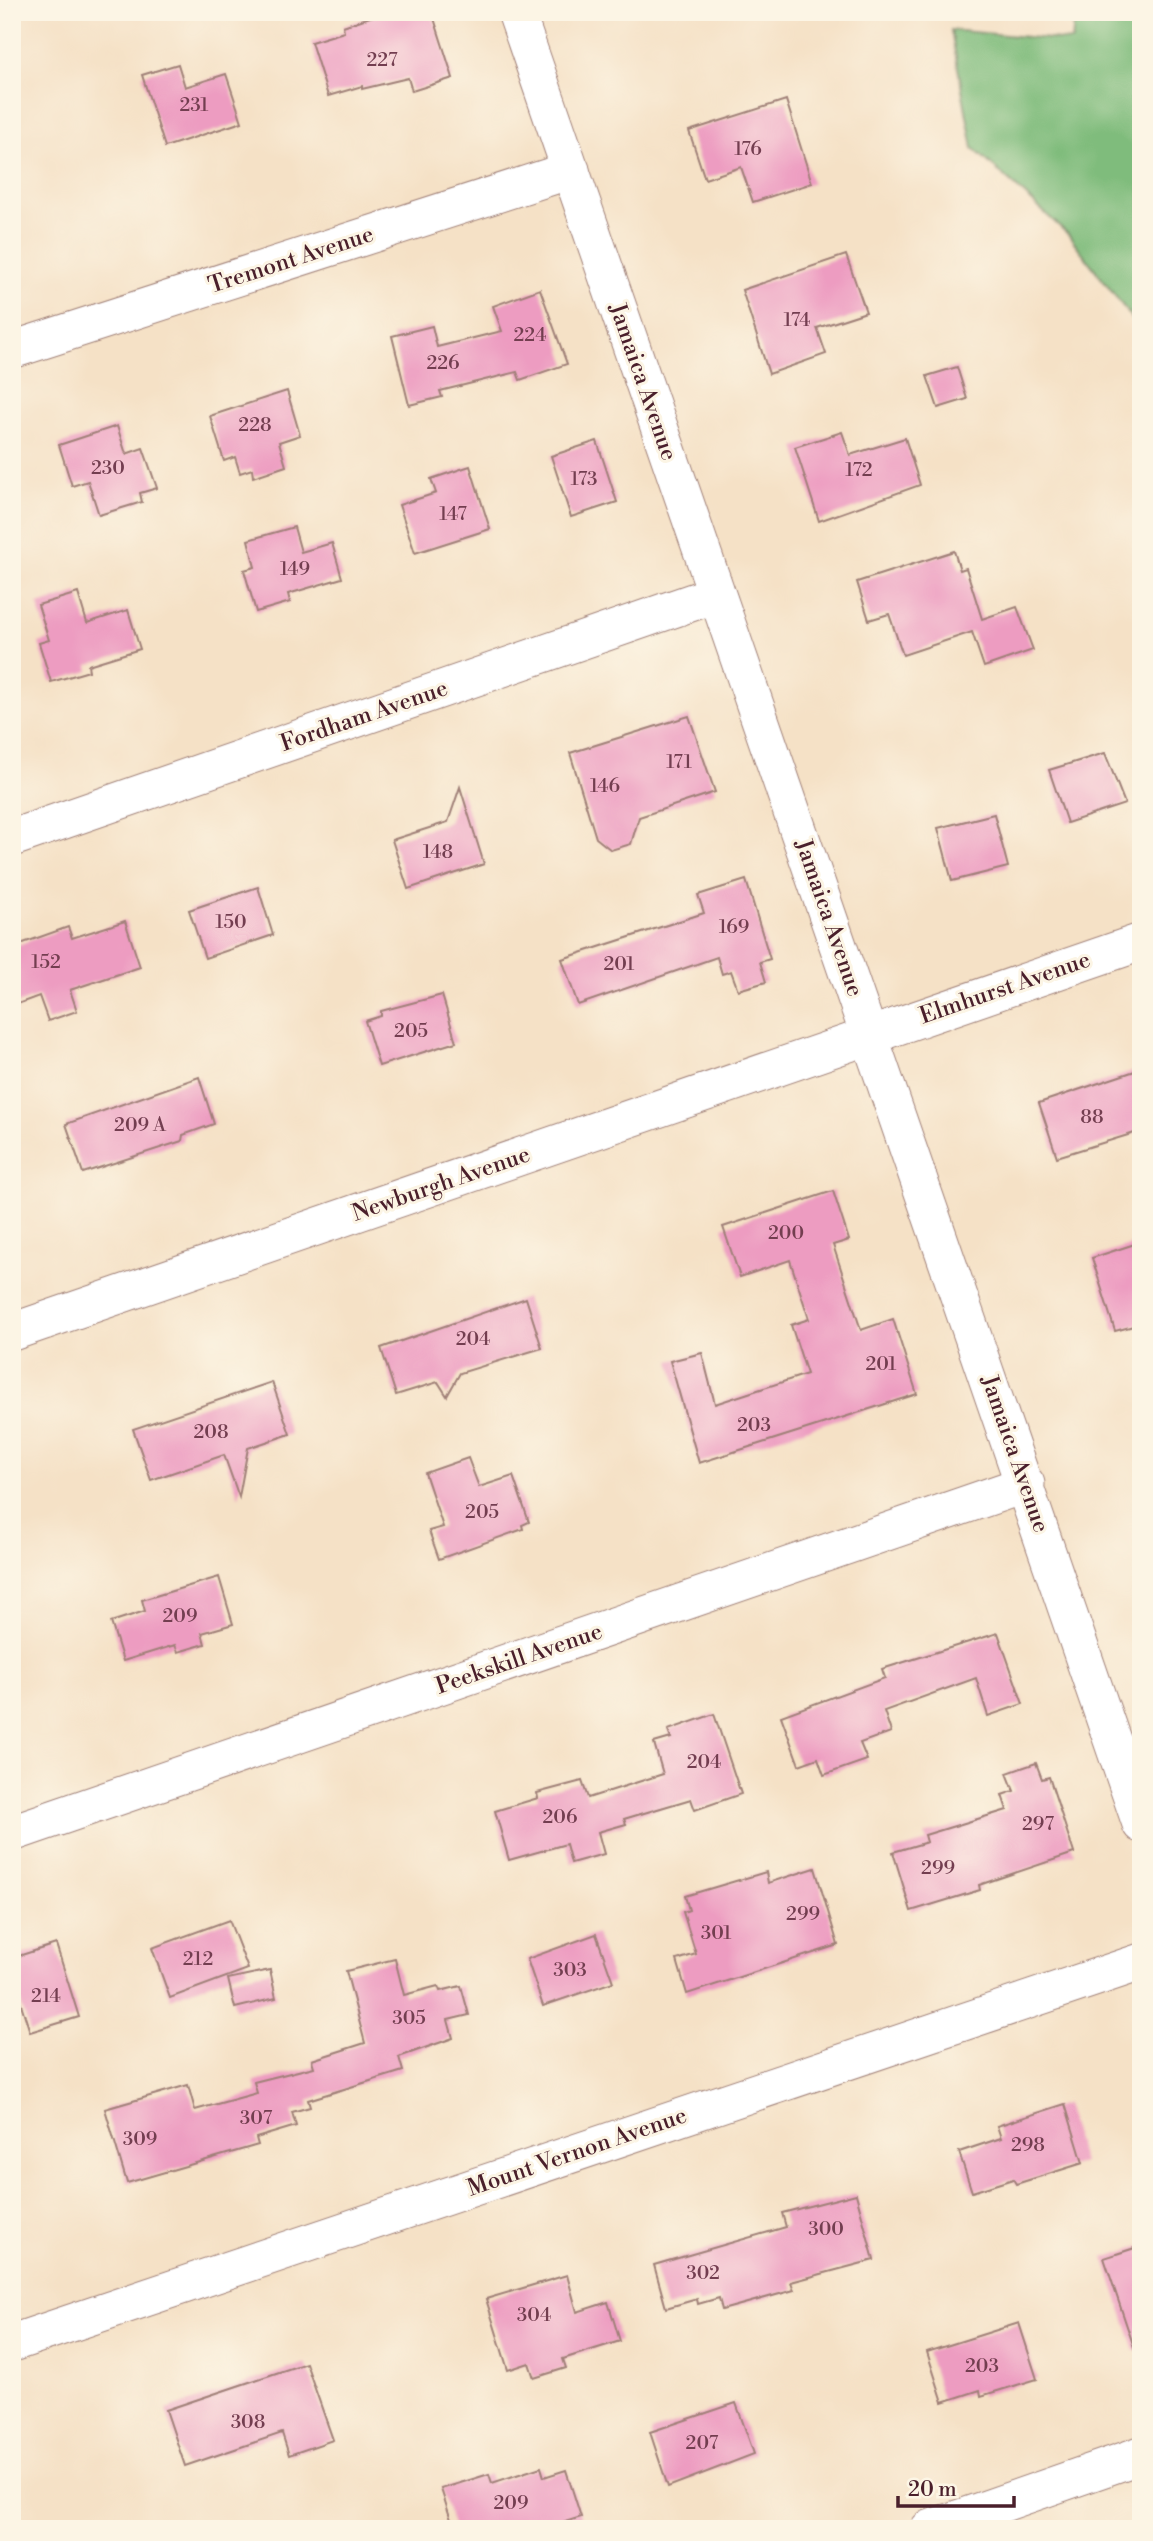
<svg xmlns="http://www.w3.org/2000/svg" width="1153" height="2541" font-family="'Libre Bodoni',serif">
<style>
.forest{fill:#7fbc7c;stroke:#646e54;stroke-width:2}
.building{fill:#ed9cc1}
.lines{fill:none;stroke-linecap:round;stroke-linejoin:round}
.minor-casing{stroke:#a08078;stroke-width:39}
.minor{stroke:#fff;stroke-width:37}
.labels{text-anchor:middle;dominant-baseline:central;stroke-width:6;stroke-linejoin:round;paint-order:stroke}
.number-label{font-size:19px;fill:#733e50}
.street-label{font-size:23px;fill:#4a1f2b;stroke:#fcf5e5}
</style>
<rect width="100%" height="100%" fill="#fcf5e5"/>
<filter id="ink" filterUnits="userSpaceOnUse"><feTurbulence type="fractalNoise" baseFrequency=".0143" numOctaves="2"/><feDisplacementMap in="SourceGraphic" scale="14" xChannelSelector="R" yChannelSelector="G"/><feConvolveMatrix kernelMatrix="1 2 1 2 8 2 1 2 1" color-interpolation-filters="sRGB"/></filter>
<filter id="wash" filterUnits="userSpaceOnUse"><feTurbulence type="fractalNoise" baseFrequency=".00686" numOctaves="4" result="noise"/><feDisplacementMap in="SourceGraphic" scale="28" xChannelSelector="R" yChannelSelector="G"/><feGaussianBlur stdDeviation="1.57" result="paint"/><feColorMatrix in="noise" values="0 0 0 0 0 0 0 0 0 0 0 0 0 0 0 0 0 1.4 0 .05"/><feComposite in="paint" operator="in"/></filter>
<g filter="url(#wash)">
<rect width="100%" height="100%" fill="#f5e1c6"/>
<path class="forest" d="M 1075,12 L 1141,12 L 1141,330 L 1068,234 L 973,148 L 951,30 L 1072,41 Z"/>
<g id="blocks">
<g class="building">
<path d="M 385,12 L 432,12 L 453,78 L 412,91 L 408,78 L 362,89 L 362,86 L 328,96 L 311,42 L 344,32 L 343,26 Z"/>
<path d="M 178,64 L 185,87 L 226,74 L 242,122 L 165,147 L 142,75 Z"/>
<path d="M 786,100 L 812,183 L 753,202 L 741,167 L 705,179 L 689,131 Z"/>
<path d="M 846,255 L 866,312 L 817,328 L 826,354 L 769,374 L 742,290 Z"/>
<path d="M 540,289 L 567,364 L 520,380 L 517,372 L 440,391 L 442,397 L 409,405 L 392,336 L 432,326 L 437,347 L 502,331 L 493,306 Z"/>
<path d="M 957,367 L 967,399 L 938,408 L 927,376 Z"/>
<path d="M 287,391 L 300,435 L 279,442 L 286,466 L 253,477 L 252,469 L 240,473 L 235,457 L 224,461 L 210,416 Z"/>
<path d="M 117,426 L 126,454 L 143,448 L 157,488 L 140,493 L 142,502 L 99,515 L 88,481 L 72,486 L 59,445 Z"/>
<path d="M 842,432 L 850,455 L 905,438 L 920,485 L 819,521 L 795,447 Z"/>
<path d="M 597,441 L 617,502 L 571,517 L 551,456 Z"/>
<path d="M 470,466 L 490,529 L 415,553 L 399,505 L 436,493 L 431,479 Z"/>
<path d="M 294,527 L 301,552 L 332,543 L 342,578 L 288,594 L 290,602 L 256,612 L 244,570 L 255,567 L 248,540 Z"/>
<path d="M 954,551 L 960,570 L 966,568 L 982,619 L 1017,607 L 1033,650 L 984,667 L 972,632 L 903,655 L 889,614 L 869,620 L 857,582 Z"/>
<path d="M 78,593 L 87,623 L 128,610 L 140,649 L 88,665 L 89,671 L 51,682 L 39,643 L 49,640 L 38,605 Z"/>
<path d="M 689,716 L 715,792 L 639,817 L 631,844 L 611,850 L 596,838 L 570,753 Z"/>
<path d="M 1105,753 L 1125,804 L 1067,823 L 1049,770 Z"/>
<path d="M 460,787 L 484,864 L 408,889 L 392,840 L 448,822 Z"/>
<path d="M 994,814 L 1008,867 L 952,881 L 938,828 Z"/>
<path d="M 746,880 L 770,959 L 760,962 L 766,982 L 738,990 L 731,971 L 722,974 L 717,957 L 578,1005 L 562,959 L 704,913 L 698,895 Z"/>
<path d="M 258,887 L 273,935 L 205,958 L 189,910 Z"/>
<path d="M 125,921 L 140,967 L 70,990 L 77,1011 L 48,1021 L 39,996 L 12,1006 L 12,947 L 68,927 L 72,938 Z"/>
<path d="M 442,995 L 456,1042 L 379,1066 L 365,1021 L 381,1016 L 381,1011 Z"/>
<path d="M 1141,1069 L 1141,1131 L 1057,1157 L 1039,1103 Z"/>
<path d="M 199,1077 L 214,1124 L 183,1135 L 182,1141 L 83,1173 L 66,1124 Z"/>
<path d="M 833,1191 L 849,1240 L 833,1245 L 861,1330 L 893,1319 L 917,1394 L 699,1463 L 670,1361 L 702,1353 L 715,1404 L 807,1374 L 791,1325 L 809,1319 L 790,1260 L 740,1277 L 723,1227 Z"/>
<path d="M 1141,1242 L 1141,1324 L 1115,1331 L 1092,1258 Z"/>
<path d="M 526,1298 L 542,1348 L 460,1373 L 447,1396 L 438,1382 L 396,1395 L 381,1348 Z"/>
<path d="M 272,1382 L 290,1434 L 248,1448 L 239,1497 L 224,1455 L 151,1480 L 133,1429 Z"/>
<path d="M 468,1458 L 479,1487 L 513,1476 L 529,1522 L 522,1525 L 523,1529 L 439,1559 L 429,1531 L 443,1527 L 425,1473 Z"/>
<path d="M 219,1577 L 233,1624 L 202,1633 L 205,1644 L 178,1652 L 175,1645 L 123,1661 L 111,1622 L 145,1611 L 142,1600 Z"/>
<path d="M 998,1633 L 1023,1704 L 988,1716 L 976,1678 L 884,1711 L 891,1732 L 860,1743 L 867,1760 L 824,1775 L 818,1758 L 799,1765 L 781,1716 L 885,1678 L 882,1669 Z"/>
<path d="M 714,1714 L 741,1794 L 695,1810 L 691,1799 L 624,1819 L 626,1824 L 598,1832 L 604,1854 L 571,1863 L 566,1844 L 509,1860 L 495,1811 L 538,1798 L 537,1793 L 582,1781 L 588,1798 L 663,1774 L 654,1743 L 671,1738 L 668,1730 Z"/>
<path d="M 1036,1763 L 1042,1779 L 1049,1777 L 1074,1853 L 979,1885 L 980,1890 L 911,1911 L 893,1852 L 927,1842 L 925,1835 L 1007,1810 L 1002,1795 L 1014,1791 L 1007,1773 Z"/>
<path d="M 815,1868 L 838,1945 L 687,1994 L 677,1960 L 696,1954 L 683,1912 L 689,1910 L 685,1896 L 766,1872 L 768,1883 Z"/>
<path d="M 229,1920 L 248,1969 L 170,1998 L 152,1948 Z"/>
<path d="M 596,1934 L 613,1982 L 543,2006 L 527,1959 Z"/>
<path d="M 56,1944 L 79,2017 L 30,2032 L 12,1976 L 12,1958 Z"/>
<path d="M 395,1959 L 404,1995 L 438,1986 L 440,1991 L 461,1986 L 469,2015 L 448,2020 L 453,2038 L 399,2057 L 403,2071 L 308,2100 L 310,2107 L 292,2112 L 296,2126 L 256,2138 L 258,2145 L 127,2183 L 105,2109 L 188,2085 L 195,2110 L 257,2093 L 254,2082 L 314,2067 L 312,2060 L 365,2043 L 346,1971 Z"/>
<path d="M 270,1970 L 276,1998 L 235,2008 L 228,1979 Z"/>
<path d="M 1065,2104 L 1083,2163 L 1016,2184 L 1013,2179 L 972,2192 L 959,2152 L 1001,2138 L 997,2126 Z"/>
<path d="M 856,2194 L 874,2260 L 791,2282 L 794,2290 L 722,2310 L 719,2298 L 698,2304 L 697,2299 L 666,2308 L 654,2265 L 786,2227 L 782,2213 Z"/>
<path d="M 1141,2246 L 1141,2349 L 1135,2350 L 1104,2258 Z"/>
<path d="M 567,2275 L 577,2312 L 608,2302 L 620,2341 L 563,2359 L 566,2368 L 534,2378 L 529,2363 L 508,2370 L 486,2299 Z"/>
<path d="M 1019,2323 L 1037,2379 L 981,2396 L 980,2390 L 943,2402 L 927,2352 Z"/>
<path d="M 306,2363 L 333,2440 L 289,2455 L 282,2433 L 185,2466 L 166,2410 Z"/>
<path d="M 736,2403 L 754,2454 L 668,2487 L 650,2432 Z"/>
<path d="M 541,2467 L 544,2477 L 566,2470 L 581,2517 L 543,2529 L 454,2529 L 441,2489 L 489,2474 L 492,2483 Z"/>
</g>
</g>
</g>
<g filter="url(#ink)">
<use href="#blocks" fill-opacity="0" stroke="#a08078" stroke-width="2"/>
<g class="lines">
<defs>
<g id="minor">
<path d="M 516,12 L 1141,1824"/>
<path d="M 12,350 L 571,170"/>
<path d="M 12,838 L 716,594"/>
<path d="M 12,1332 L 1141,942"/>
<path d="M 12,1833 L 1026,1484"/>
<path d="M 12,2343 L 1141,1962"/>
<path d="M 929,2529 L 1141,2455"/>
</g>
</defs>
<use href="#minor" class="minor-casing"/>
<use href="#minor" class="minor"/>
</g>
</g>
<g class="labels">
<g class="number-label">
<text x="382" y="60">227</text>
<text x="194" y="105">231</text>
<text x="748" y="149">176</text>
<text x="797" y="320">174</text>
<text x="530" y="335">224</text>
<text x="443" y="363">226</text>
<text x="255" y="425">228</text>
<text x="108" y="468">230</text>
<text x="859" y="470">172</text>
<text x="584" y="479">173</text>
<text x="453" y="514">147</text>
<text x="295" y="569">149</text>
<text x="679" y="762">171</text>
<text x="605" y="786">146</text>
<text x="438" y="852">148</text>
<text x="231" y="922">150</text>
<text x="734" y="927">169</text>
<text x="46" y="962">152</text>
<text x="619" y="964">201</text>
<text x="411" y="1031">205</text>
<text x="1092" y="1117">88</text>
<text x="140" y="1125">209 A</text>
<text x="786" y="1233">200</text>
<text x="473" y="1339">204</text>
<text x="881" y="1364">201</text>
<text x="754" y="1425">203</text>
<text x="211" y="1432">208</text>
<text x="482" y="1512">205</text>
<text x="180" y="1616">209</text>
<text x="704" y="1762">204</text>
<text x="560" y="1817">206</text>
<text x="1038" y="1824">297</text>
<text x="938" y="1868">299</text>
<text x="803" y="1914">299</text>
<text x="716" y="1933">301</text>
<text x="198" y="1959">212</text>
<text x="570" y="1970">303</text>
<text x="46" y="1996">214</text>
<text x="409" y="2018">305</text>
<text x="256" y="2118">307</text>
<text x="140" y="2139">309</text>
<text x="1028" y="2145">298</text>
<text x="826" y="2229">300</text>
<text x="703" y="2273">302</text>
<text x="534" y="2315">304</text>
<text x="982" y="2366">203</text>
<text x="248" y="2422">308</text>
<text x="702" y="2443">207</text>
<text x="511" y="2503">209</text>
</g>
<g class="street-label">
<text transform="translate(291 260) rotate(-18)">Tremont Avenue</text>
<text transform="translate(643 382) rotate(71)">Jamaica Avenue</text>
<text transform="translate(364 716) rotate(-19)">Fordham Avenue</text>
<text transform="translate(829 918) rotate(71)">Jamaica Avenue</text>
<text transform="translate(1005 988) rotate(-19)">Elmhurst Avenue</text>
<text transform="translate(441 1184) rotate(-19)">Newburgh Avenue</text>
<text transform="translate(1015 1454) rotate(71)">Jamaica Avenue</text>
<text transform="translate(519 1659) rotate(-19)">Peekskill Avenue</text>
<text transform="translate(577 2152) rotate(-19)">Mount Vernon Avenue</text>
</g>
</g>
<rect width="1153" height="2541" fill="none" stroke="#fcf5e5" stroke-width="42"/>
<path d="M898 2496v10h116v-10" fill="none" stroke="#4a1f2b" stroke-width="3.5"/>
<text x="908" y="2496" font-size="21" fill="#4a1f2b" stroke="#fcf5e5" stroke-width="5" paint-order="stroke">20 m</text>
</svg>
